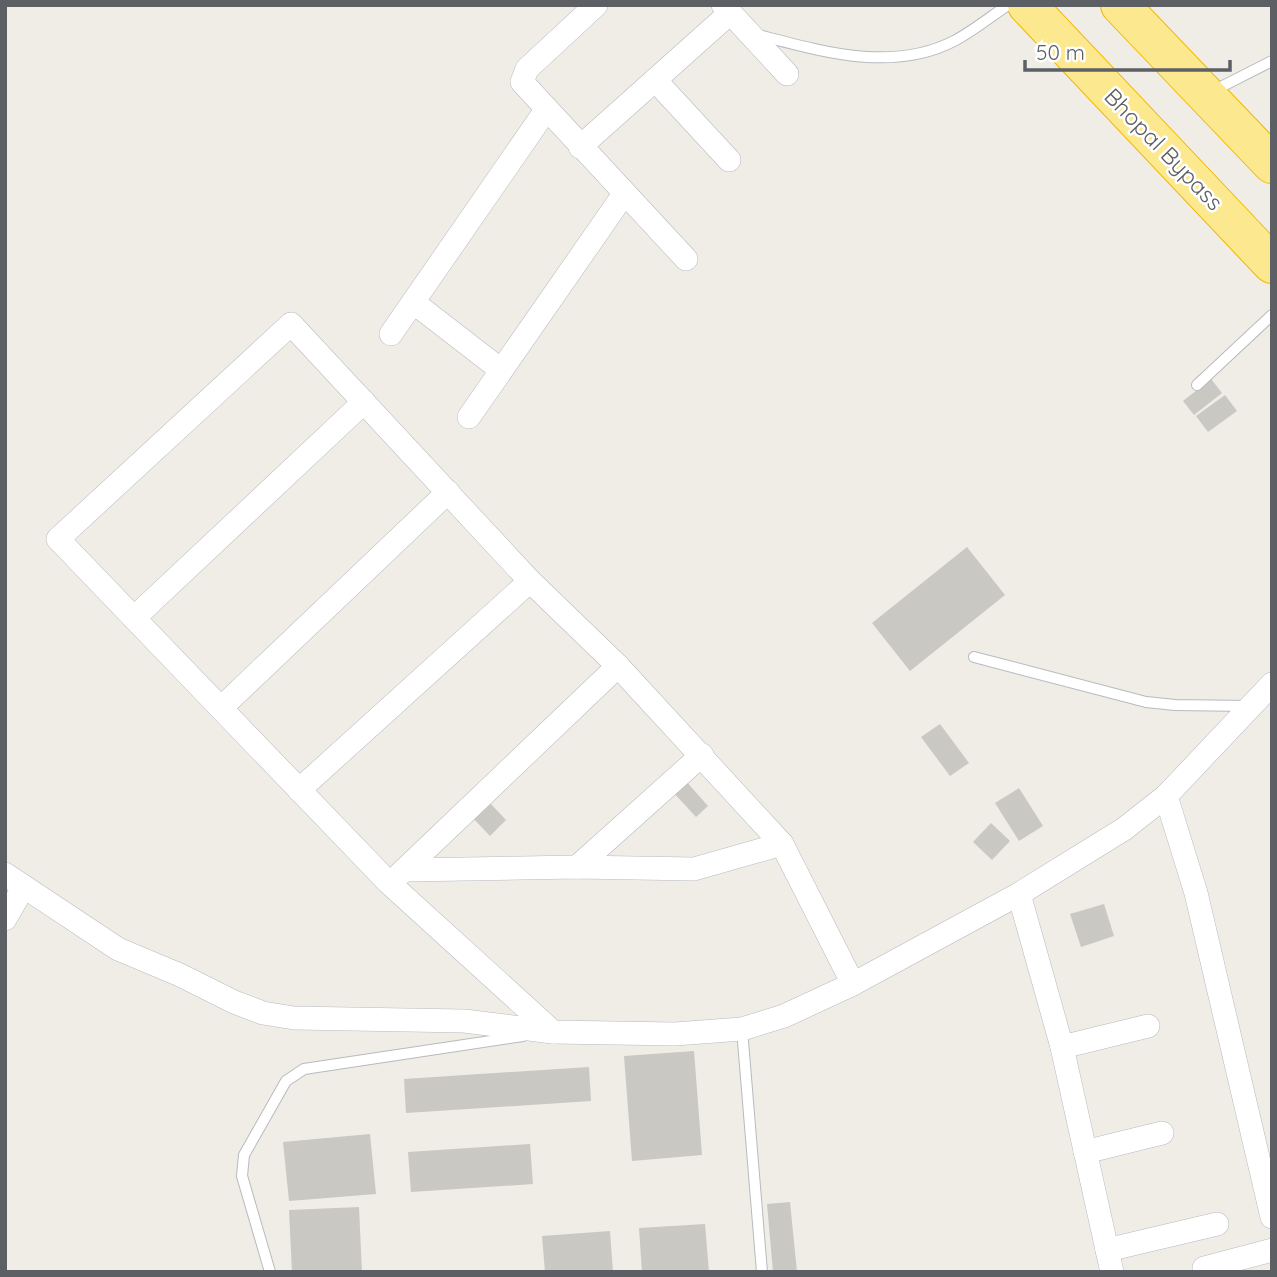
<svg xmlns="http://www.w3.org/2000/svg" width="1277" height="1277" font-family="Quicksand,sans-serif">
<style>
.building{fill:#cac8c2}
.lines{fill:none;stroke-linecap:round;stroke-linejoin:round}
.lane-casing{stroke:#b7babf;stroke-width:12}
.street-casing{stroke:#b7babf;stroke-width:24}
.highway-casing{stroke:#f3b801;stroke-width:40}
.lane{stroke:#fff;stroke-width:10}
.street{stroke:#fff;stroke-width:23}
.highway{stroke:#fce88e;stroke-width:38}
.labels{text-anchor:middle;dominant-baseline:central;stroke-width:5;stroke-linejoin:round;paint-order:stroke}
.street-label{font-size:23px;fill:#5c6065;stroke:#fff}
</style>
<rect width="100%" height="100%" fill="#efede5"/>
<g class="building">
<path d="M 1211,379 L 1222,393 L 1194,415 L 1183,401 Z"/>
<path d="M 1225,395 L 1237,411 L 1208,432 L 1196,416 Z"/>
<path d="M 967,547 L 1005,595 L 910,671 L 872,623 Z"/>
<path d="M 940,724 L 969,763 L 950,776 L 921,737 Z"/>
<path d="M 685,780 L 708,806 L 696,817 L 673,792 Z"/>
<path d="M 1019,788 L 1043,826 L 1019,841 L 995,803 Z"/>
<path d="M 488,801 L 506,820 L 490,836 L 471,816 Z"/>
<path d="M 991,823 L 1010,841 L 992,860 L 973,842 Z"/>
<path d="M 1104,904 L 1114,936 L 1081,947 L 1070,914 Z"/>
<path d="M 694,1051 L 702,1155 L 632,1161 L 624,1056 Z"/>
<path d="M 589,1067 L 591,1101 L 406,1113 L 404,1079 Z"/>
<path d="M 370,1134 L 376,1194 L 289,1201 L 283,1142 Z"/>
<path d="M 530,1144 L 533,1184 L 411,1192 L 408,1152 Z"/>
<path d="M 790,1202 L 797,1272 L 773,1272 L 767,1204 Z"/>
<path d="M 359,1207 L 362,1272 L 292,1272 L 289,1210 Z"/>
<path d="M 705,1224 L 709,1272 L 642,1272 L 639,1228 Z"/>
<path d="M 610,1231 L 613,1272 L 545,1272 L 542,1236 Z"/>
</g>
<g class="lines">
<defs>
<g id="lane">
<path d="M 758,35 C 821,51 892,73 954,41 C 973,31 990,17 1008,5"/>
<path d="M 1211,92 L 1272,61"/>
<path d="M 1197,385 L 1272,315"/>
<path d="M 974,657 L 1146,702 L 1175,705 L 1249,706"/>
<path d="M 742,1029 L 762,1272"/>
<path d="M 270,1272 L 242,1176 L 244,1155 L 286,1081 L 304,1069 L 523,1036"/>
</g>
<g id="street">
<path d="M 596,5 L 527,69 L 522,82 L 686,259"/>
<path d="M 723,5 L 787,74"/>
<path d="M 655,80 L 729,160"/>
<path d="M 580,147 L 730,13"/>
<path d="M 413,302 L 501,370"/>
<path d="M 391,334 L 546,110"/>
<path d="M 469,417 L 624,194"/>
<path d="M 134,618 L 364,402"/>
<path d="M 221,708 L 448,492"/>
<path d="M 299,790 L 530,581"/>
<path d="M 1166,796 L 1196,893 L 1272,1217"/>
<path d="M 577,867 L 702,755"/>
<path d="M 406,870 L 577,867 L 694,869 L 782,844"/>
<path d="M 5,874 L 118,949 L 180,975 L 234,1002 L 263,1013 L 294,1018 L 464,1021 L 553,1032 L 675,1034 L 742,1029 L 784,1016 L 853,984 L 1019,894 L 1124,829 L 1166,796 L 1272,684"/>
<path d="M 400,874 L 618,666"/>
<path d="M 1019,894 L 1062,1047 L 1112,1272"/>
<path d="M 5,919 L 23,888"/>
<path d="M 553,1032 L 388,882 L 58,539 L 291,324 L 530,581 L 618,666 L 782,844 L 853,984"/>
<path d="M 1062,1047 L 1148,1026"/>
<path d="M 1085,1152 L 1162,1133"/>
<path d="M 1107,1250 L 1217,1224"/>
<path d="M 1204,1268 L 1272,1250"/>
</g>
<g id="highway">
<path d="M 1027,5 L 1272,264"/>
<path d="M 1120,5 L 1272,164"/>
</g>
</defs>
<use href="#lane" class="lane-casing"/>
<use href="#street" class="street-casing"/>
<use href="#highway" class="highway-casing"/>
<use href="#lane" class="lane"/>
<use href="#street" class="street"/>
<use href="#highway" class="highway"/>
</g>
<g class="labels">
<g class="street-label">
<text transform="translate(1164 149) rotate(46)">Bhopal Bypass</text>
</g>
</g>
<rect width="1277" height="1277" fill="none" stroke="#5c6065" stroke-width="14"/>
<path d="M1025 60v10h205v-10" fill="none" stroke="#5c6065" stroke-width="3.5"/>
<text x="1036" y="60" font-size="21" fill="#5c6065" stroke="#ffffff" stroke-width="5" paint-order="stroke">50 m</text>
</svg>
